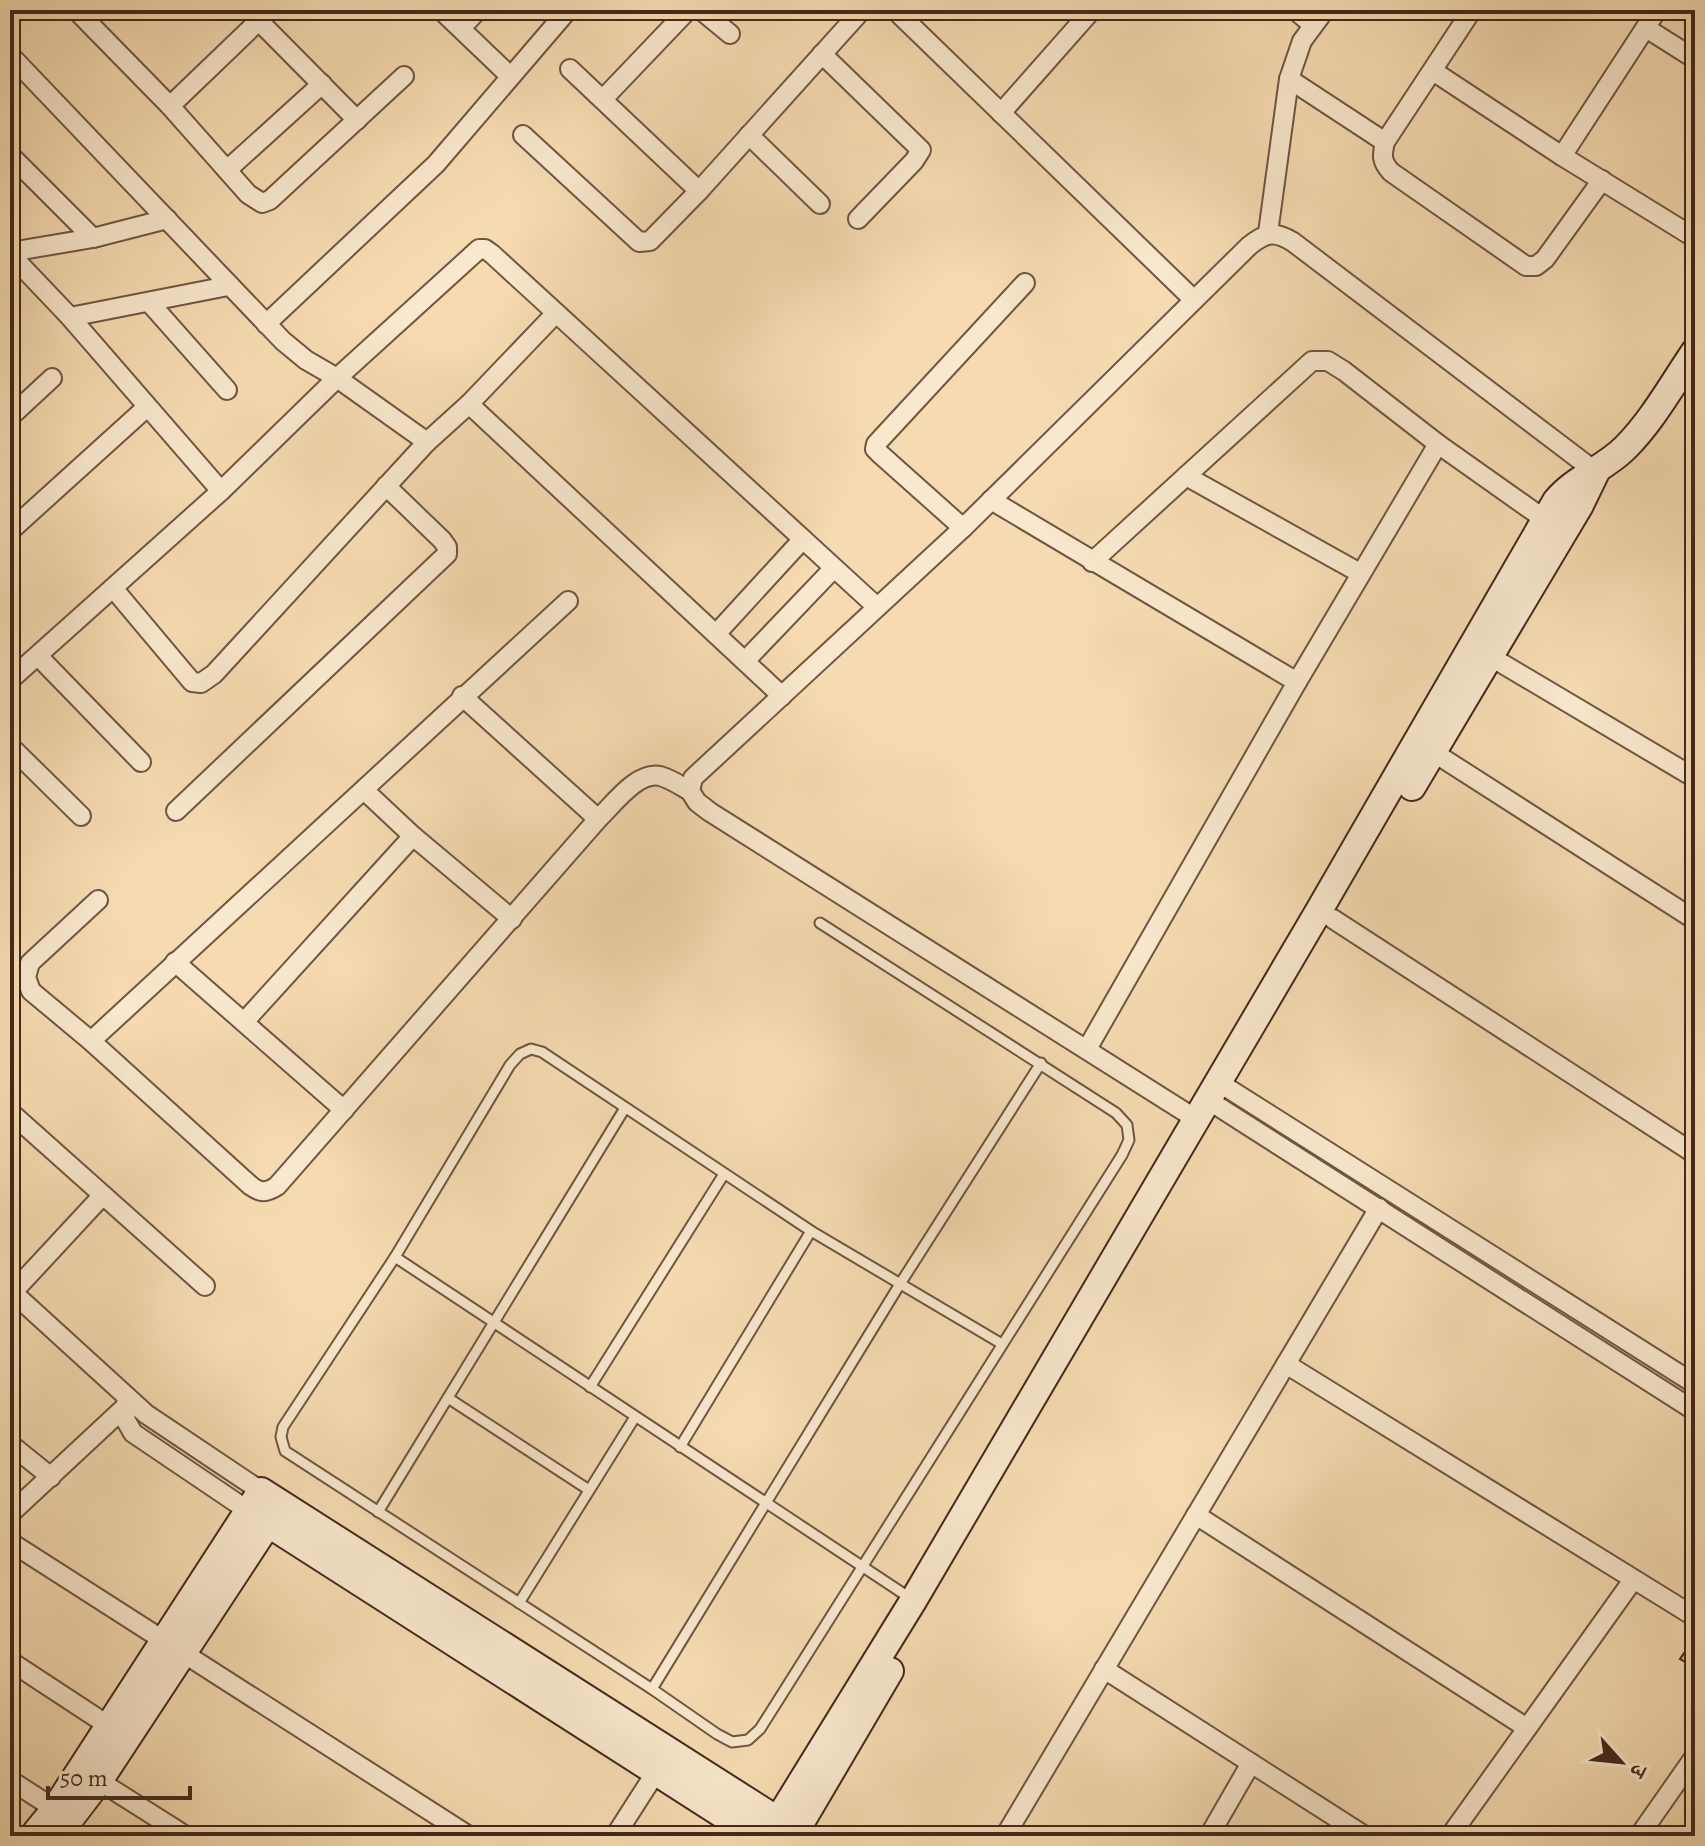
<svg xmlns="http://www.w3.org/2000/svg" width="1705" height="1846" font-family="Alegreya,'Noto Serif Devanagari',serif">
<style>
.building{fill:#ecaf90;stroke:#44281c;stroke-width:2}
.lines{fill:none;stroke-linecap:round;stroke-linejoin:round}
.lane-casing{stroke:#705542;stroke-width:13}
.street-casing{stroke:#705542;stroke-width:22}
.secondary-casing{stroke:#44281c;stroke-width:30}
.lane{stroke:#f9e8cd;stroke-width:9}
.street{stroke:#f9e8cd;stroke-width:18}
.secondary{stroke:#f9e8cd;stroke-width:26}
</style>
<rect width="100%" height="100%" fill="#f6dbb2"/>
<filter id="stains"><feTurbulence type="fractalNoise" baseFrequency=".0025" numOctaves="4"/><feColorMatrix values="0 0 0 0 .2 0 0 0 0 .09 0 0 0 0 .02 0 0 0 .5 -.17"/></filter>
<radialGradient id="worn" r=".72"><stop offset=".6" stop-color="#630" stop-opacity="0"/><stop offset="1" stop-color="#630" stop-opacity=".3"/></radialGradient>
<path class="building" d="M 1695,1637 L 1695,1668 L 1680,1659 Z"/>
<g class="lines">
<defs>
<g id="lane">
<path d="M 395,1257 L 283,1427 L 281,1437 L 285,1451 L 652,1689 L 717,1734 L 732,1742 L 748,1740 L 760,1729 L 1122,1155 L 1129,1140 L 1127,1125 L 1116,1113 L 820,923"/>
<path d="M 590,1387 L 724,1174"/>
<path d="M 448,1398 L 589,1490"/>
<path d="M 680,1447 L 811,1231"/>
<path d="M 378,1512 L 625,1108"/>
<path d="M 913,1600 L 395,1257 L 510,1065 L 520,1054 L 531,1049 L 542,1052 L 811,1231 L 1002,1344"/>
<path d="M 519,1603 L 635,1417"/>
<path d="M 652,1689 L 900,1284 L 1041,1063"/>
</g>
<g id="street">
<path d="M 76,10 L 170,106 L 248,194 L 262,203 L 270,200 L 404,76"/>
<path d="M 248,10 L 357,120"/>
<path d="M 441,10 L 510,76"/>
<path d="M 701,10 L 730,34"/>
<path d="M 895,10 L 1194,300"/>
<path d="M 1295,10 L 1313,25"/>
<path d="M 1472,10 L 1385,142 C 1382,155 1381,161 1391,172 L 1526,266 L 1536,266 L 1545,259 L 1602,180"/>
<path d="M 461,28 L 478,10"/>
<path d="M 1646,28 L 1695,59"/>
<path d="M 822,54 L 921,150 L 914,161 L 858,219"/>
<path d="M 10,55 L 283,341 L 306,360 L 337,378 L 427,442 L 469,404 L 556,313"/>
<path d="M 570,69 L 699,191"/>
<path d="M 1433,71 L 1562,156 L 1695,238"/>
<path d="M 1289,79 L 1385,142"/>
<path d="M 603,99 L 688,10"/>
<path d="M 170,106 L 270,10"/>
<path d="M 1001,113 L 1092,10"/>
<path d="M 523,135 L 639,242 L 650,241 L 699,191 L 862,10"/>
<path d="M 749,135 L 820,204"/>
<path d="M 10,155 L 93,238"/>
<path d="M 1562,156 L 1657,10"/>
<path d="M 227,170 L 322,84"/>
<path d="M 1268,233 L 1289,79 L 1302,41 L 1325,10"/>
<path d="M 10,252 L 93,238 L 167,219"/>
<path d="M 10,254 L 70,317 L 221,491"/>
<path d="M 149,302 L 227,390"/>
<path d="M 70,317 L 228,286"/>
<path d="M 266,324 L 436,164 L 568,10"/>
<path d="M 469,404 L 782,696"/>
<path d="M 10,417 L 52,378"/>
<path d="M 1186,476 L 1360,573"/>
<path d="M 991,500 L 1297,682"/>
<path d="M 963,528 L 879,453 L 875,449 L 876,444 L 1025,283"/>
<path d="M 10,531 L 147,407"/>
<path d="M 1092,562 L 1312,361 L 1328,361 L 1344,371 L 1438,444 L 1544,519"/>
<path d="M 113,588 L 192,682 L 201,683 L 214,674 L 427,442"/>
<path d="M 716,634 L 803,539"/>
<path d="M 1481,651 L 1695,778"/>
<path d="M 38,656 L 141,762"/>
<path d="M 745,661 L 834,568"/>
<path d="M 10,680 L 221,491 L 337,378 L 479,249 L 485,249 L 492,254 L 877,607"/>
<path d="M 10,746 L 81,816"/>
<path d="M 1433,752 L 1695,920"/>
<path d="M 364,790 L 413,836 L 512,919"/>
<path d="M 176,811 L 447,554 L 447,547 L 442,540 L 386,486"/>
<path d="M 598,819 C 613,805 637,771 660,776 C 671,779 681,786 690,791"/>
<path d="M 98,900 L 30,963 L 26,977 L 31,991 L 91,1041 L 251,1186 C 261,1193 266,1193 277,1186 L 598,819 L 462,696"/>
<path d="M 1333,919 L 1695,1154"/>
<path d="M 175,962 L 344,1110"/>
<path d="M 244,1022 L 413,836"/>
<path d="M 91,1041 L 568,601"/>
<path d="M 1087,1049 L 1297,682 L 1438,444"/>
<path d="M 1218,1082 L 1695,1384"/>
<path d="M 1208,1100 L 1695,1411"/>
<path d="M 10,1112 L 205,1286"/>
<path d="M 1196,1119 L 710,812 L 697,802 L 690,791 L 693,778 L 963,528 L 1249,246 C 1266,232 1275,231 1293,242 L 1596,472"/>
<path d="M 10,1290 L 146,1414 L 261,1491"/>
<path d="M 13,1292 L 103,1195"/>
<path d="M 1286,1364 L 1695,1617"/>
<path d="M 127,1397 L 125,1419 L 133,1433 L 247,1510"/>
<path d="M 10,1444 L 51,1477"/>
<path d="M 10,1514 L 126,1406"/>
<path d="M 1196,1515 L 1527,1728"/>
<path d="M 10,1542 L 469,1836"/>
<path d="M 10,1661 L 109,1726"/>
<path d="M 1104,1669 L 1365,1836"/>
<path d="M 10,1780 L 55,1809"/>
<path d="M 99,1781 L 186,1836"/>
<path d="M 615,1836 L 656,1772"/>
<path d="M 1005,1836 L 1379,1208"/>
<path d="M 1209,1836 L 1251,1763"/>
<path d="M 1450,1836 L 1633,1580"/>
<path d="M 1639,1836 L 1695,1756"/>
</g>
<g id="secondary">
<path d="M 1412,787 L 1580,505 L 1596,472"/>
<path d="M 247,1510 L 756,1836"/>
<path d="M 33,1836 L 55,1809 L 261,1491 L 793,1830"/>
<path d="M 57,1836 L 99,1781 L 277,1510"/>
<path d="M 768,1836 L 913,1601 L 1317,914 L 1556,501 C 1575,478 1604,469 1625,448 C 1653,420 1673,383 1695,351"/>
<path d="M 793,1836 L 890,1671"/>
</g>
</defs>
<use href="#lane" class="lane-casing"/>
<use href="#street" class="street-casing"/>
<use href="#secondary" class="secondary-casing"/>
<use href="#lane" class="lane"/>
<use href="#street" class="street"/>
<use href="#secondary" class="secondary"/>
</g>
<rect width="1705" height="1846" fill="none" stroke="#f6dbb2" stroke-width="40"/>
<rect x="12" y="12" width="1681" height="1822" fill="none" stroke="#44281c" stroke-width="4"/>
<rect x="20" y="20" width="1665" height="1806" fill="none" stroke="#44281c" stroke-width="2"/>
<g transform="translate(1621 1762) rotate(117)" stroke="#f9e8cd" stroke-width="6" paint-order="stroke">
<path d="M0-6L14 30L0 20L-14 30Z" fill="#44281c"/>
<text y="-12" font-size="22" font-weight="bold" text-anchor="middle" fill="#44281c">उ</text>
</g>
<path d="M48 1786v12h142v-12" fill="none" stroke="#44281c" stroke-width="4"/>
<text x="60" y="1786" font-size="24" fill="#44281c" stroke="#f9e8cd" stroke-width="6" paint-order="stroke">50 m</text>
<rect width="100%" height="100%" filter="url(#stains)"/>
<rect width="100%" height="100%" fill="url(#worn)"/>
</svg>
